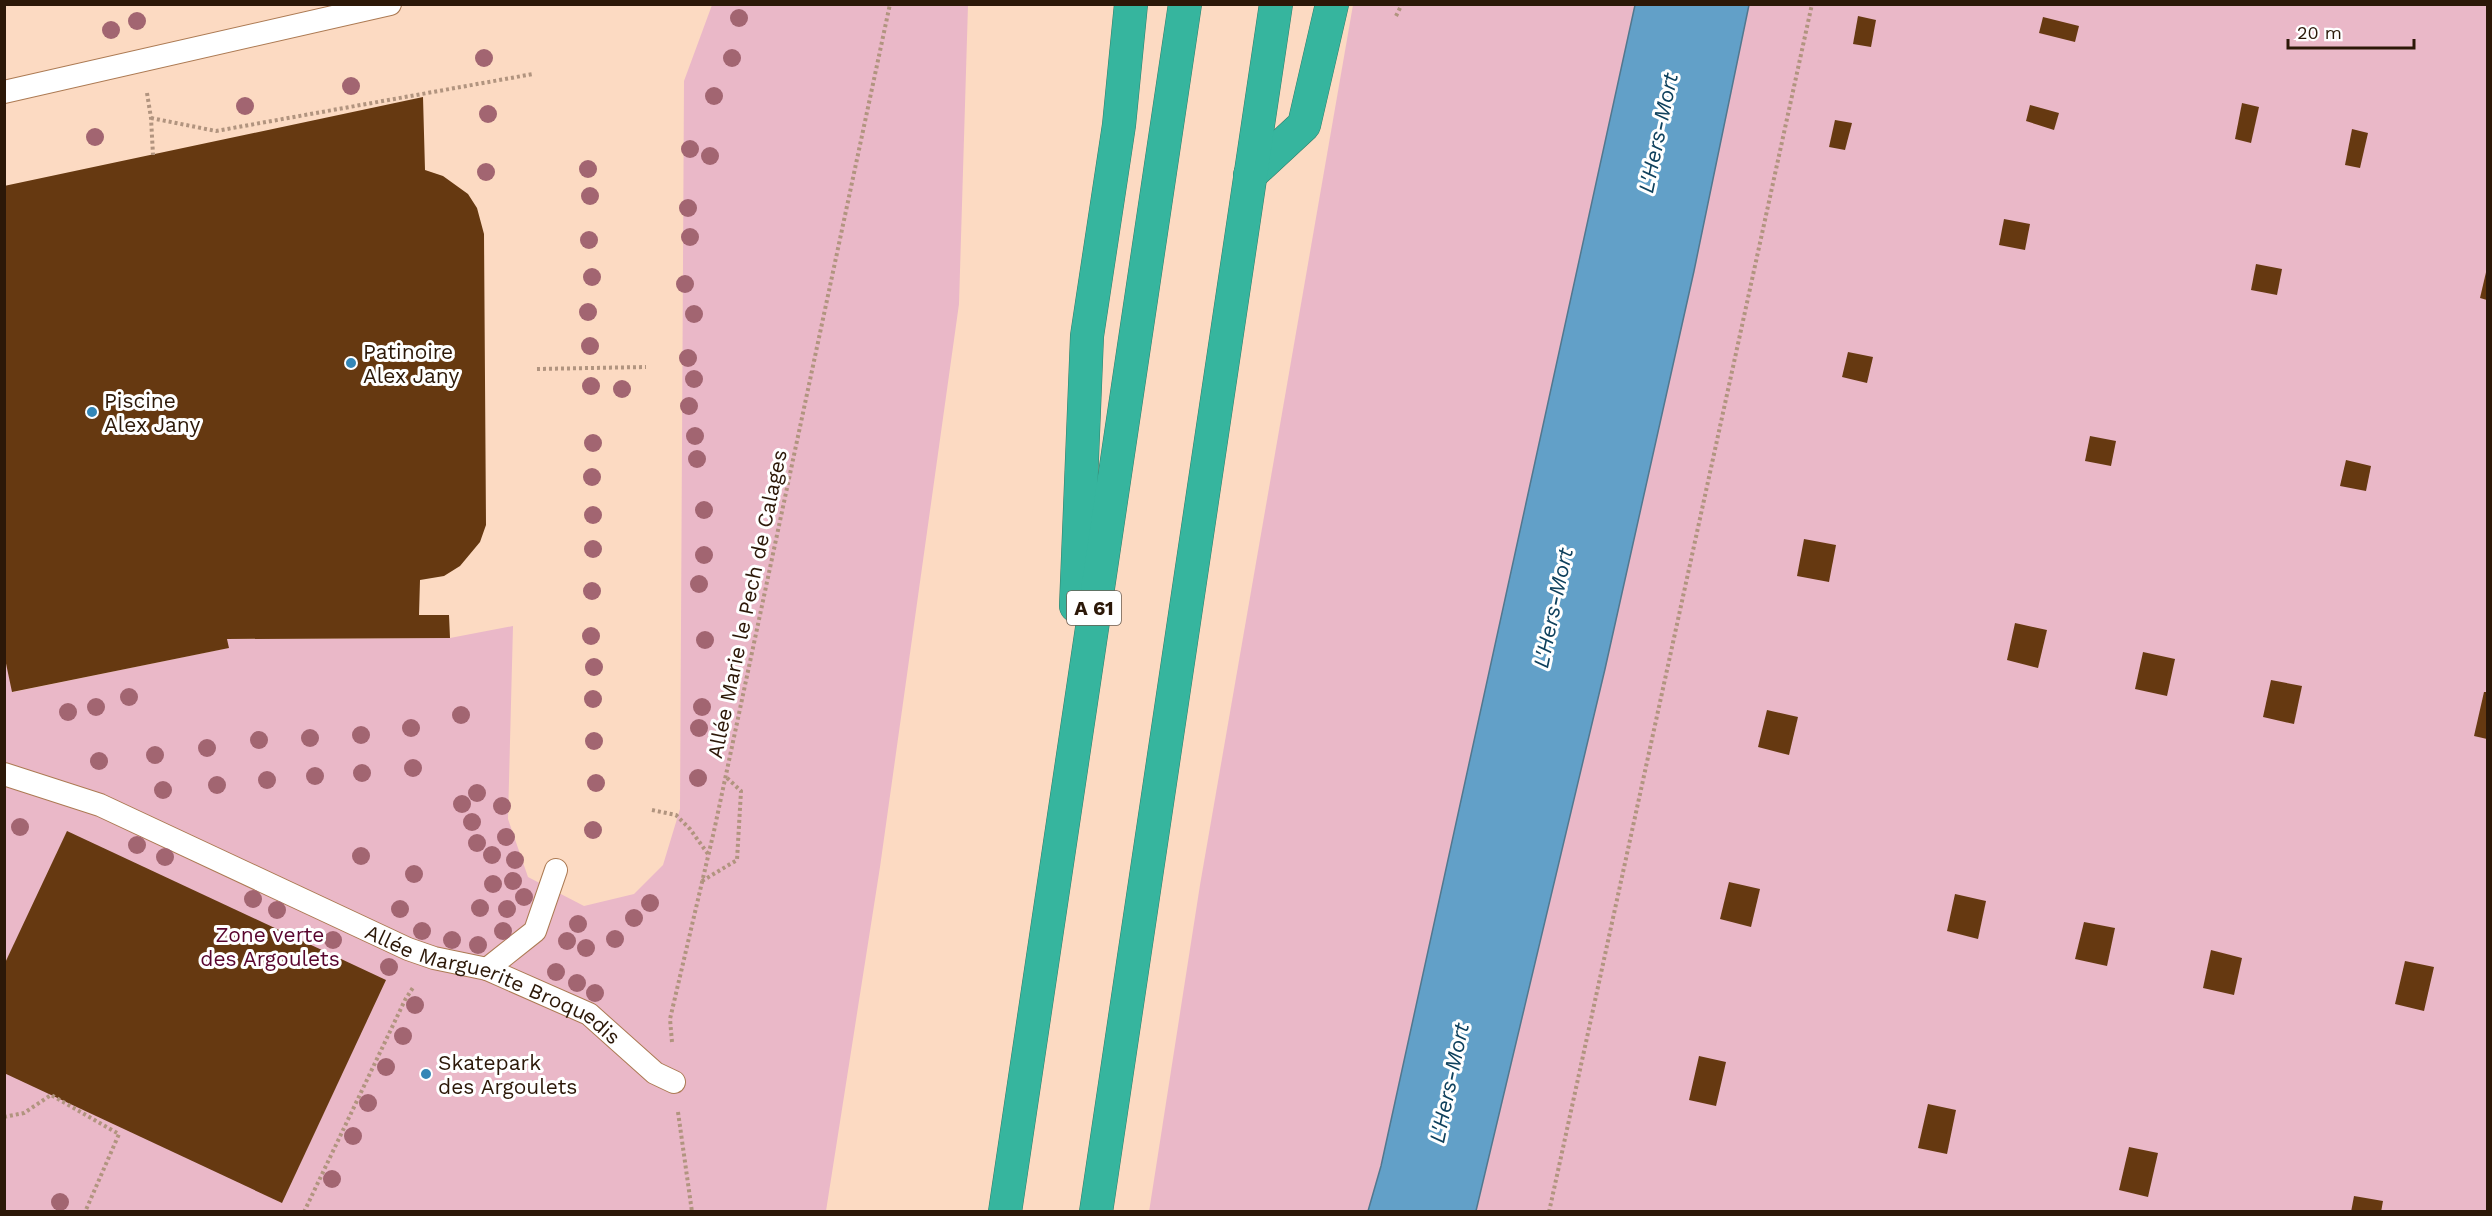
<svg xmlns="http://www.w3.org/2000/svg" width="2492" height="1216" font-family="'Work Sans',sans-serif">
<style>
.green{fill:#eab8c8}
.water{fill:#62a0c8;stroke:#52778e;stroke-width:1.5}
.building{fill:#663911}
.lines{fill:none;stroke-linecap:round;stroke-linejoin:round}
.lane-casing{stroke:#ac7a53;stroke-width:24}
.highway-casing{stroke:#327e6a;stroke-width:34}
.path{stroke:#b1947f;stroke-width:4;stroke-dasharray:3 3;stroke-linecap:butt}
.lane{stroke:#fff;stroke-width:22}
.highway{stroke:#36b59e;stroke-width:33}
.tree{fill:#a26571}
.poi-dot{fill:#3386b6;stroke:#fff;stroke-width:2}
.labels{text-anchor:middle;dominant-baseline:central;stroke-width:6;stroke-linejoin:round;paint-order:stroke}
.shield{fill:#fff;stroke:#6b5d52;stroke-width:1.5}
.shield-label{font-size:20px;font-weight:bold;fill:#2c1808}
.poi-label{font-size:21px;fill:#2c1808;stroke:#fff;text-anchor:start}
.street-label{font-size:21px;fill:#2c1808;stroke:#fff}
.park-label{font-size:21px;fill:#58052e;stroke:#fff}
.water-label{font-size:22px;font-style:italic;fill:#0f415d;stroke:#fff}
</style>
<rect width="100%" height="100%" fill="#fcdac2"/>
<g class="green">
<path d="M 712,5 L 968,5 L 959,304 L 880,867 L 826,1211 L 5,1211 L 4,654 L 13,692 L 228,648 L 227,639 L 450,638 L 513,626 L 508,819 L 528,877 L 584,906 L 634,894 L 663,865 L 680,809 L 684,81 Z"/>
<path d="M 1353,5 L 1635,5 L 1381,1166 L 1368,1211 L 1149,1212 L 1200,885 Z"/>
<path d="M 1749,5 L 2487,5 L 2487,1211 L 1476,1212 L 1605,669 L 1694,271 Z"/>
</g>
<path class="water" d="M 1635,5 L 1749,5 L 1694,271 L 1605,669 L 1476,1211 L 1368,1211 L 1381,1166 Z"/>
<g class="building">
<path d="M 1858,16 L 1876,20 L 1871,47 L 1853,44 Z"/>
<path d="M 2043,17 L 2079,26 L 2075,42 L 2039,33 Z"/>
<path d="M 423,97 L 425,170 L 443,176 L 468,194 L 477,208 L 484,234 L 486,525 L 480,542 L 460,566 L 444,576 L 420,580 L 419,615 L 449,615 L 450,638 L 227,639 L 229,648 L 12,692 L 4,654 L 4,186 Z"/>
<path d="M 2242,103 L 2259,107 L 2251,143 L 2235,139 Z"/>
<path d="M 2030,105 L 2059,113 L 2054,130 L 2026,121 Z"/>
<path d="M 1835,120 L 1852,123 L 1845,150 L 1829,147 Z"/>
<path d="M 2352,129 L 2368,133 L 2360,168 L 2345,165 Z"/>
<path d="M 2004,219 L 2030,224 L 2025,250 L 1999,245 Z"/>
<path d="M 2256,264 L 2282,269 L 2277,295 L 2251,290 Z"/>
<path d="M 2487,268 L 2487,300 L 2480,298 Z"/>
<path d="M 1848,352 L 1873,357 L 1867,383 L 1842,377 Z"/>
<path d="M 2090,436 L 2116,441 L 2111,466 L 2085,461 Z"/>
<path d="M 2346,460 L 2371,466 L 2366,491 L 2340,486 Z"/>
<path d="M 1804,539 L 1836,545 L 1829,582 L 1797,576 Z"/>
<path d="M 2015,623 L 2047,630 L 2038,668 L 2007,660 Z"/>
<path d="M 2143,652 L 2175,659 L 2167,696 L 2135,689 Z"/>
<path d="M 2271,680 L 2302,686 L 2294,724 L 2263,717 Z"/>
<path d="M 2484,692 L 2487,692 L 2487,739 L 2474,736 Z"/>
<path d="M 1767,710 L 1798,717 L 1789,755 L 1758,747 Z"/>
<path d="M 67,831 L 386,980 L 282,1203 L 4,1073 L 4,965 Z"/>
<path d="M 1729,882 L 1760,889 L 1751,927 L 1720,919 Z"/>
<path d="M 1955,894 L 1986,901 L 1978,939 L 1947,931 Z"/>
<path d="M 2084,922 L 2115,928 L 2107,966 L 2075,959 Z"/>
<path d="M 2211,950 L 2242,958 L 2234,995 L 2203,988 Z"/>
<path d="M 2405,961 L 2434,967 L 2424,1011 L 2395,1004 Z"/>
<path d="M 1699,1056 L 1726,1062 L 1716,1106 L 1689,1100 Z"/>
<path d="M 1928,1104 L 1956,1110 L 1947,1154 L 1918,1148 Z"/>
<path d="M 2129,1147 L 2158,1153 L 2148,1197 L 2119,1190 Z"/>
<path d="M 2354,1196 L 2383,1201 L 2381,1212 L 2351,1212 Z"/>
</g>
<g class="lines">
<defs>
<g id="lane">
<path d="M 4,92 L 390,4"/>
<path id="s1" d="M 4,774 L 100,805 L 408,949 L 434,958 L 487,969 L 589,1014 L 655,1073 L 674,1082"/>
<path d="M 487,969 L 535,931 L 556,870"/>
</g>
<g id="highway">
<path d="M 1250,175 L 1304,125 L 1332,4"/>
<path d="M 1076,606 L 1087,336 L 1119,125 L 1131,4"/>
<path d="M 1005,1212 L 1185,4"/>
<path d="M 1096,1212 L 1276,4"/>
</g>
</defs>
<use href="#lane" class="lane-casing"/>
<use href="#highway" class="highway-casing"/>
<g class="path">
<path d="M 1396,16 L 1402,4"/>
<path d="M 147,93 L 151,118 L 153,155"/>
<path d="M 151,118 L 216,131 L 533,74"/>
<path d="M 537,369 L 646,367"/>
<path d="M 652,810 L 676,815 L 690,829 L 708,854"/>
<path d="M 702,881 L 737,860 L 741,791 L 726,777"/>
<path d="M 672,1042 L 670,1019 L 714,831 L 890,4"/>
<path d="M 678,1112 L 692,1212"/>
<path d="M 4,1117 L 24,1113 L 51,1095 L 119,1134 L 85,1212"/>
<path d="M 304,1212 L 405,1000 L 414,986"/>
<path d="M 1549,1212 L 1812,4"/>
</g>
<use href="#lane" class="lane"/>
<use href="#highway" class="highway"/>
</g>
<g class="tree">
<circle cx="739" cy="18" r="9"/>
<circle cx="137" cy="21" r="9"/>
<circle cx="111" cy="30" r="9"/>
<circle cx="484" cy="58" r="9"/>
<circle cx="732" cy="58" r="9"/>
<circle cx="351" cy="86" r="9"/>
<circle cx="714" cy="96" r="9"/>
<circle cx="245" cy="106" r="9"/>
<circle cx="488" cy="114" r="9"/>
<circle cx="95" cy="137" r="9"/>
<circle cx="690" cy="149" r="9"/>
<circle cx="710" cy="156" r="9"/>
<circle cx="588" cy="169" r="9"/>
<circle cx="486" cy="172" r="9"/>
<circle cx="590" cy="196" r="9"/>
<circle cx="688" cy="208" r="9"/>
<circle cx="690" cy="237" r="9"/>
<circle cx="589" cy="240" r="9"/>
<circle cx="592" cy="277" r="9"/>
<circle cx="685" cy="284" r="9"/>
<circle cx="588" cy="312" r="9"/>
<circle cx="694" cy="314" r="9"/>
<circle cx="590" cy="346" r="9"/>
<circle cx="688" cy="358" r="9"/>
<circle cx="694" cy="379" r="9"/>
<circle cx="591" cy="386" r="9"/>
<circle cx="622" cy="389" r="9"/>
<circle cx="689" cy="406" r="9"/>
<circle cx="695" cy="436" r="9"/>
<circle cx="593" cy="443" r="9"/>
<circle cx="697" cy="459" r="9"/>
<circle cx="592" cy="477" r="9"/>
<circle cx="704" cy="510" r="9"/>
<circle cx="593" cy="515" r="9"/>
<circle cx="593" cy="549" r="9"/>
<circle cx="704" cy="555" r="9"/>
<circle cx="699" cy="584" r="9"/>
<circle cx="592" cy="591" r="9"/>
<circle cx="591" cy="636" r="9"/>
<circle cx="705" cy="640" r="9"/>
<circle cx="594" cy="667" r="9"/>
<circle cx="129" cy="697" r="9"/>
<circle cx="593" cy="699" r="9"/>
<circle cx="96" cy="707" r="9"/>
<circle cx="702" cy="707" r="9"/>
<circle cx="68" cy="712" r="9"/>
<circle cx="461" cy="715" r="9"/>
<circle cx="411" cy="728" r="9"/>
<circle cx="699" cy="728" r="9"/>
<circle cx="361" cy="735" r="9"/>
<circle cx="310" cy="738" r="9"/>
<circle cx="259" cy="740" r="9"/>
<circle cx="594" cy="741" r="9"/>
<circle cx="207" cy="748" r="9"/>
<circle cx="155" cy="755" r="9"/>
<circle cx="99" cy="761" r="9"/>
<circle cx="413" cy="768" r="9"/>
<circle cx="362" cy="773" r="9"/>
<circle cx="315" cy="776" r="9"/>
<circle cx="698" cy="778" r="9"/>
<circle cx="267" cy="780" r="9"/>
<circle cx="596" cy="783" r="9"/>
<circle cx="217" cy="785" r="9"/>
<circle cx="163" cy="790" r="9"/>
<circle cx="477" cy="793" r="9"/>
<circle cx="462" cy="804" r="9"/>
<circle cx="502" cy="806" r="9"/>
<circle cx="472" cy="822" r="9"/>
<circle cx="20" cy="827" r="9"/>
<circle cx="593" cy="830" r="9"/>
<circle cx="506" cy="837" r="9"/>
<circle cx="477" cy="843" r="9"/>
<circle cx="137" cy="845" r="9"/>
<circle cx="492" cy="855" r="9"/>
<circle cx="361" cy="856" r="9"/>
<circle cx="165" cy="857" r="9"/>
<circle cx="515" cy="860" r="9"/>
<circle cx="414" cy="874" r="9"/>
<circle cx="513" cy="881" r="9"/>
<circle cx="493" cy="884" r="9"/>
<circle cx="524" cy="897" r="9"/>
<circle cx="253" cy="899" r="9"/>
<circle cx="650" cy="903" r="9"/>
<circle cx="480" cy="908" r="9"/>
<circle cx="400" cy="909" r="9"/>
<circle cx="507" cy="909" r="9"/>
<circle cx="277" cy="910" r="9"/>
<circle cx="634" cy="918" r="9"/>
<circle cx="578" cy="924" r="9"/>
<circle cx="422" cy="931" r="9"/>
<circle cx="503" cy="931" r="9"/>
<circle cx="615" cy="939" r="9"/>
<circle cx="333" cy="940" r="9"/>
<circle cx="452" cy="940" r="9"/>
<circle cx="567" cy="941" r="9"/>
<circle cx="478" cy="945" r="9"/>
<circle cx="586" cy="948" r="9"/>
<circle cx="389" cy="967" r="9"/>
<circle cx="556" cy="972" r="9"/>
<circle cx="577" cy="983" r="9"/>
<circle cx="595" cy="993" r="9"/>
<circle cx="415" cy="1005" r="9"/>
<circle cx="403" cy="1036" r="9"/>
<circle cx="386" cy="1067" r="9"/>
<circle cx="368" cy="1103" r="9"/>
<circle cx="353" cy="1136" r="9"/>
<circle cx="332" cy="1179" r="9"/>
<circle cx="60" cy="1202" r="9"/>
</g>
<g class="poi-dot">
<circle cx="351" cy="363" r="6"/>
<circle cx="92" cy="412" r="6"/>
<circle cx="426" cy="1074" r="6"/>
</g>
<g class="labels">
<rect class="shield" x="1067" y="591" width="54" height="34" rx="4.5"/>
<g class="shield-label">
<text x="1094" y="608">A 61</text>
</g>
<g class="poi-label">
<text x="363" y="351">Patinoire<tspan x="363" dy="24">Alex Jany</tspan></text>
<text x="104" y="400">Piscine<tspan x="104" dy="24">Alex Jany</tspan></text>
<text x="438" y="1062">Skatepark<tspan x="438" dy="24">des Argoulets</tspan></text>
</g>
<g class="street-label">
<text transform="translate(747 604) rotate(-78)">Allée Marie le Pech de Calages</text>
<text stroke="none"><textPath href="#s1" startOffset="534">Allée Marguerite Broquedis</textPath></text>
</g>
<g class="park-label">
<text x="270" y="934">Zone verte<tspan x="270" dy="24">des Argoulets</tspan></text>
</g>
<g class="water-label">
<text transform="translate(1658 133) rotate(-78)">L'Hers-Mort</text>
<text transform="translate(1553 608) rotate(-78)">L'Hers-Mort</text>
<text transform="translate(1449 1083) rotate(-78)">L'Hers-Mort</text>
</g>
</g>
<rect width="2492" height="1216" fill="none" stroke="#2c1808" stroke-width="12"/>
<path d="M2288 39v9h126v-9" fill="none" stroke="#2c1808" stroke-width="3"/>
<text x="2297" y="39" font-size="18" fill="#2c1808" stroke="#ffffff" stroke-width="4.5" paint-order="stroke">20 m</text>
</svg>
